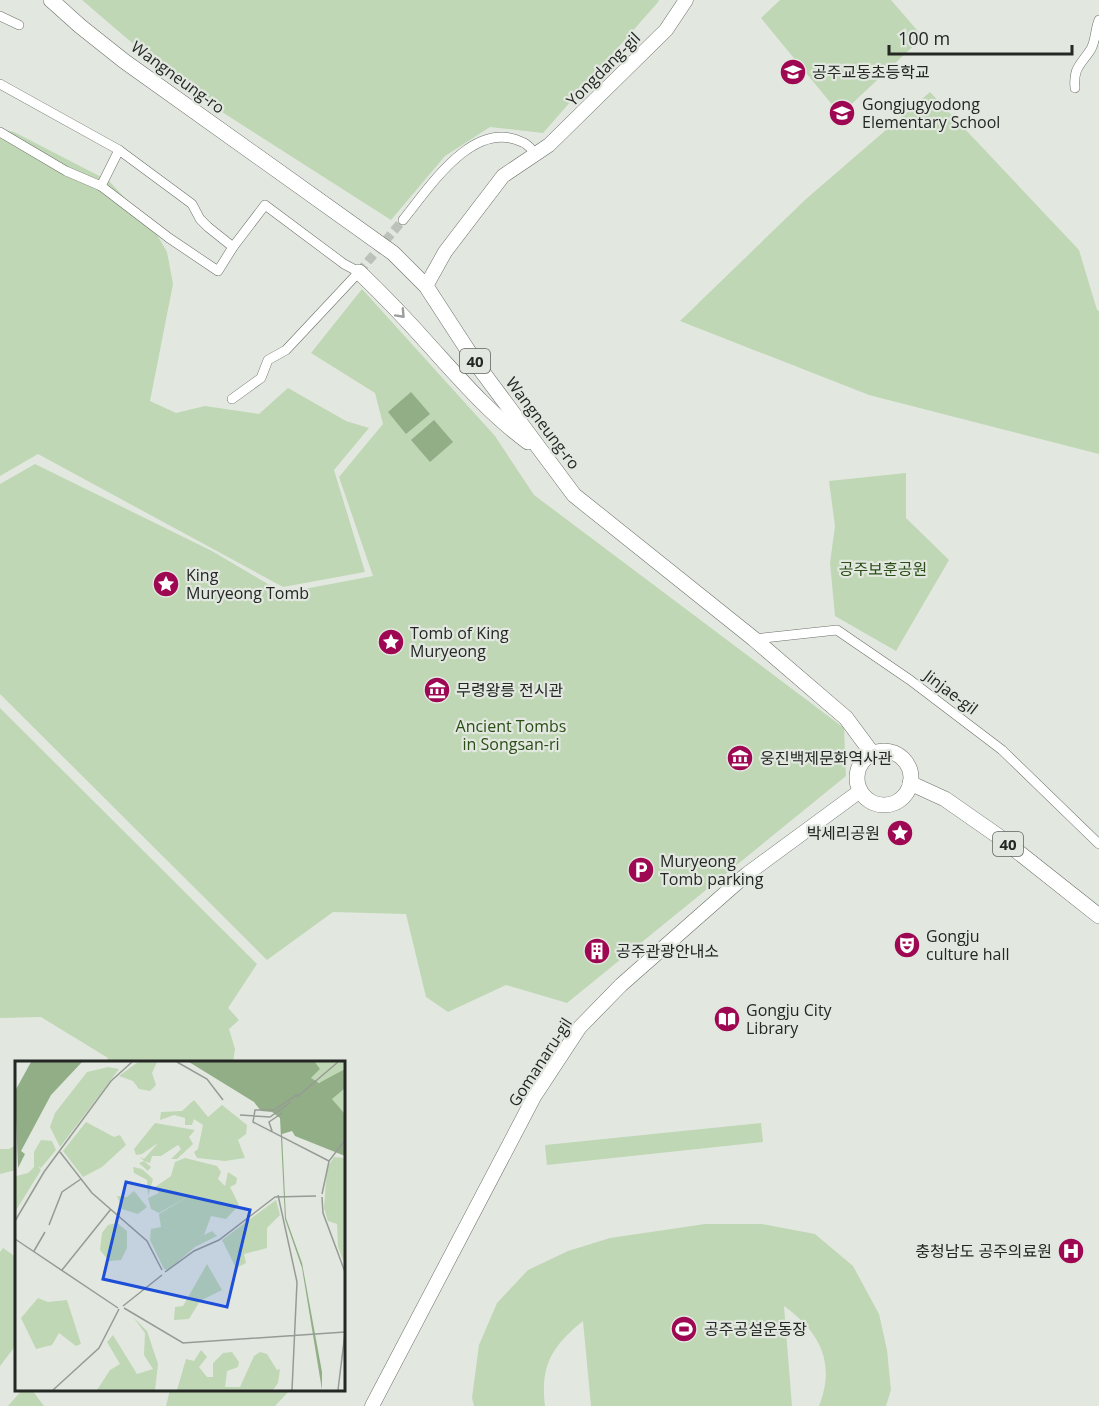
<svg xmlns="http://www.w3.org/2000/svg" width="1099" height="1406" font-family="'Open Sans','Noto Sans KR',sans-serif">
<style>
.green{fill:#bfd7b4}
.water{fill:#92ae86}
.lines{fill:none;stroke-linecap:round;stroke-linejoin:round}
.street-tunnel{stroke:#bcc1ba;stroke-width:9;stroke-dasharray:9 4.5;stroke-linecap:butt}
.street-casing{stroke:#6b7069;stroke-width:10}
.secondary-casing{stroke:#6b7069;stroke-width:15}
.primary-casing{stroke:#6b7069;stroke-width:16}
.street{stroke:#fff;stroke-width:9}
.secondary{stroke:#fff;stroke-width:14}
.primary{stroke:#fff;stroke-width:15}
.oneway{stroke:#9c9e9c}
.labels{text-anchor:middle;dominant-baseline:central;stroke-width:4.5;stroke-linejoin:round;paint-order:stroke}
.shield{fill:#e2e8e0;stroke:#5d615c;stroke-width:1.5}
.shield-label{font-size:15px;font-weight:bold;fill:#242724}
.street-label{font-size:16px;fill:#242724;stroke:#e2e8e0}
.poi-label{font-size:16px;fill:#242724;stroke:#e2e8e0;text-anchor:start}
.park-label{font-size:16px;fill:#294d14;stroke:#e2e8e0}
.inset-road{fill:none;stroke:#969b95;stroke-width:1.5}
.view{fill:#1d4ed8;fill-opacity:0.15;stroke:#1d4ed8;stroke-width:3}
.inset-edge{fill:none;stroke:#242724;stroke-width:3}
</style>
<rect width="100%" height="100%" fill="#e2e8e0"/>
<g class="green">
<path d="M 82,0 L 658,0 L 659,1 L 543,133 L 490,127 L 445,156 L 391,220 L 186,89 Z"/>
<path d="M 780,0 L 891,0 L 923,37 L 842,113 L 834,107 L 761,18 Z"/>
<path d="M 930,92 L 1079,250 L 1097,310 L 1099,311 L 1099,454 L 869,395 L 680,321 L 806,199 Z"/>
<path d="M 0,129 L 14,132 L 109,181 L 153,228 L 167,252 L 173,284 L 150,401 L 176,413 L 205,406 L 259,414 L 288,388 L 346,421 L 369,428 L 334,470 L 365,572 L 283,587 L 38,454 L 0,476 Z"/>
<path d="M 362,289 L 495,436 L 534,495 L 844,728 L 846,776 L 567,1003 L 506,985 L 448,1012 L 426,997 L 406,914 L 333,912 L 267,960 L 0,694 L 0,484 L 35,464 L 212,551 L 283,593 L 373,576 L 339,477 L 383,424 L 375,393 L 311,353 Z"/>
<path d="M 906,473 L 906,518 L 949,560 L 896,651 L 835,616 L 830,563 L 835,526 L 829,481 Z"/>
<path d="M 0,708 L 257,964 L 228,1008 L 239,1020 L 229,1029 L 235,1049 L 233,1062 L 106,1062 L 108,1058 L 41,1017 L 0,1018 Z"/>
<path d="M 761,1123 L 763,1142 L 547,1165 L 545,1145 Z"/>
<path d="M 16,1145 L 16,1170 L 0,1174 L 0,1149 L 9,1149 Z"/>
<path d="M 705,1224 L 762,1224 L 815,1234 L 853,1266 L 879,1314 L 887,1350 L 891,1390 L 886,1406 L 819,1406 C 836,1363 820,1332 784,1306 L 792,1406 L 591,1406 L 583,1321 C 552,1346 540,1366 545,1406 L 474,1406 L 472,1398 L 479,1345 L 497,1303 L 528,1270 L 568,1251 L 610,1238 Z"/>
<path d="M 3,1248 L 16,1257 L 16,1345 L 0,1366 L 0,1252 Z"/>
<path d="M 22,1390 L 32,1390 L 44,1406 L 8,1406 Z"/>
<path d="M 170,1390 L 290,1390 L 275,1406 L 166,1406 Z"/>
</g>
<g class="water">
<path d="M 411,392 L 430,414 L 406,434 L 388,412 Z"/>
<path d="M 434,420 L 453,442 L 430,462 L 411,440 Z"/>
</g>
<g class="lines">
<path class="street-tunnel" d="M 359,272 L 403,220"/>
<defs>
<g id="street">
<path d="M 0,16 L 19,25"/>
<path d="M 0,84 L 119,150 L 192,204 L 200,219 L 208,227 L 233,247 L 265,205 L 344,264 L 359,272 L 286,350 L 268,360 L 261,378 L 232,399"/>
<path d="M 1075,88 C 1073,67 1081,65 1091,49 C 1096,40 1095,29 1099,20"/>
<path d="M 0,132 L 66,171 L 101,186"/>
<path d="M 119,150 L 101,186 L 169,238 L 218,271 L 233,247"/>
<path d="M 403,220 C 429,188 473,118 522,142 C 528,144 532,150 536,154"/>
<path d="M 754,639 L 837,630 L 910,680 L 1002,750 L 1099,844"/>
</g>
<g id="secondary">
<path d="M 426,286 L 445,252 L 503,176 L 549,145 L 666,30 L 686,0"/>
<path d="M 372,1406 L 534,1097 L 580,1027 L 621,985 L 747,874 L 860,791"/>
</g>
<g id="primary">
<path d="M 51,0 L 80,26 L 124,61 L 393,253 L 426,286 L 478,366 L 574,495 L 754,639 L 846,718 L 872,753"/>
<path d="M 359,272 C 384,296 407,320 430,346 C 461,380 490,414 528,442"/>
<circle cx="884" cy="778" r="27"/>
<path d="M 910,783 L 945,799 L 998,836 L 1099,916"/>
</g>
</defs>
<use href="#street" class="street-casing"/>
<use href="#secondary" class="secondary-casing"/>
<use href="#primary" class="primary-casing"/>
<use href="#street" class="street"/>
<use href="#secondary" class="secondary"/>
<use href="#primary" class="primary"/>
</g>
<defs><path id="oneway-chevron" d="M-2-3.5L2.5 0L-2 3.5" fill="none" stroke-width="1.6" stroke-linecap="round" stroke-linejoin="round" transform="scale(1.5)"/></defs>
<use class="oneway" href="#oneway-chevron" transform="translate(401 314) rotate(47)"/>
<defs>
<symbol id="school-disc" viewBox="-11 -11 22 22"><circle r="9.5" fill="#9e0852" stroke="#e2e8e0"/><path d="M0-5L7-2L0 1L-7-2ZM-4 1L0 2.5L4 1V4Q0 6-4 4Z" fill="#fff"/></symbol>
<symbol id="sight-disc" viewBox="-11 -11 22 22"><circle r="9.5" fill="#9e0852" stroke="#e2e8e0"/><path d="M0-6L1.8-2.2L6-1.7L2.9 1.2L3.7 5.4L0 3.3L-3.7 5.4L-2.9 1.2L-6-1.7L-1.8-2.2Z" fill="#fff"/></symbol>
<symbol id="museum-disc" viewBox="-11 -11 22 22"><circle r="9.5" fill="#9e0852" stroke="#e2e8e0"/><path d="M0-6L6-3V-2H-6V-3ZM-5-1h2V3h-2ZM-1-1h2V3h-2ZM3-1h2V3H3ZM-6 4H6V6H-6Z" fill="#fff"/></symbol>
<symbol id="parking-disc" viewBox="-11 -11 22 22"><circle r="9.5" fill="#9e0852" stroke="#e2e8e0"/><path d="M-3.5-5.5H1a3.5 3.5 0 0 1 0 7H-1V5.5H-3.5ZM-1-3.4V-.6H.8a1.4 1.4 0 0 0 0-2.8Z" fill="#fff"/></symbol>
<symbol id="theatre-disc" viewBox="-11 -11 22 22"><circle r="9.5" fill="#9e0852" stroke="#e2e8e0"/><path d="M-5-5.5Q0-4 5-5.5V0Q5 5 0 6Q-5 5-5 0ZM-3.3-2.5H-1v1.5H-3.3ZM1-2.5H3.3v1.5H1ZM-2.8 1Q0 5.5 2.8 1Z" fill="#fff"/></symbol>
<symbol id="building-disc" viewBox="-11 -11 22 22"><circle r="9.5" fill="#9e0852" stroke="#e2e8e0"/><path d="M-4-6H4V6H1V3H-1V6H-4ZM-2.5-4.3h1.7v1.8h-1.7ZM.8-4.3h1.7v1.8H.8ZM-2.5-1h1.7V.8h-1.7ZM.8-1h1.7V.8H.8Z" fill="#fff"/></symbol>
<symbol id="library-disc" viewBox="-11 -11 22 22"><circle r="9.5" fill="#9e0852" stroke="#e2e8e0"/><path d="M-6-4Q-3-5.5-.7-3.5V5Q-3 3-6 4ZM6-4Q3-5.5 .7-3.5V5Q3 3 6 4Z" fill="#fff"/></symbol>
<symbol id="hospital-disc" viewBox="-11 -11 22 22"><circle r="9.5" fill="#9e0852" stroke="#e2e8e0"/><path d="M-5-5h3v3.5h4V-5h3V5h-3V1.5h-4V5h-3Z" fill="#fff"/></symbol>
<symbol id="stadium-disc" viewBox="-11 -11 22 22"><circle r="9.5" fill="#9e0852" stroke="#e2e8e0"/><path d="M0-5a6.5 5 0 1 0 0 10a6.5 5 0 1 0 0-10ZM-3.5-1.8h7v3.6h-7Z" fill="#fff"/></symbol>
</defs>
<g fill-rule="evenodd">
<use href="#school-disc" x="778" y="57" width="30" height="30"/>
<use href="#school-disc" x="827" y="98" width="30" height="30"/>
<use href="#sight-disc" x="151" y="569" width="30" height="30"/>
<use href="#sight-disc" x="376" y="627" width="30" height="30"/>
<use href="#museum-disc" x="422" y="675" width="30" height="30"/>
<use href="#museum-disc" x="725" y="743" width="30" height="30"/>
<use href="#sight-disc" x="885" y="818" width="30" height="30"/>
<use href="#parking-disc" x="626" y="855" width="30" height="30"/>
<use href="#theatre-disc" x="892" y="930" width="30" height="30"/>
<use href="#building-disc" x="582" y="936" width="30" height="30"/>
<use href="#library-disc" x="712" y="1004" width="30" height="30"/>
<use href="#hospital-disc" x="1056" y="1236" width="30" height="30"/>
<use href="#stadium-disc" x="669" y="1314" width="30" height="30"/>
</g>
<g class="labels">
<g class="shield">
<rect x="460" y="349" width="30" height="24" rx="4.5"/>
<rect x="993" y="832" width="30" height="24" rx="4.5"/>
</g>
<g class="shield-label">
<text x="475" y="361">40</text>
<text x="1008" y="844">40</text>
</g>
<g class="street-label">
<text transform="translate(603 69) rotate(-45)">Yongdang-gil</text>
<text transform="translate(178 77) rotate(36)">Wangneung-ro</text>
<text transform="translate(543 423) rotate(53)">Wangneung-ro</text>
<text transform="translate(951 692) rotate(37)">Jinjae-gil</text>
<text transform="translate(540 1062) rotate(-57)">Gomanaru-gil</text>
</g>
<g class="poi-label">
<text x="812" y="72">공주교동초등학교</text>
<text x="862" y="104">Gongjugyodong<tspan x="862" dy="18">Elementary School</tspan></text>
<text x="186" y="575">King<tspan x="186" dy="18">Muryeong Tomb</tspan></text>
<text x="410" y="633">Tomb of King<tspan x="410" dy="18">Muryeong</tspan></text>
<text x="456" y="690">무령왕릉 전시관</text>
<text x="760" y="758">웅진백제문화역사관</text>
<text x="880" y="833" text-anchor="end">박세리공원</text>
<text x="660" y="861">Muryeong<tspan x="660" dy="18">Tomb parking</tspan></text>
<text x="926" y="936">Gongju<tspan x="926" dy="18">culture hall</tspan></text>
<text x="616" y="951">공주관광안내소</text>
<text x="746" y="1010">Gongju City<tspan x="746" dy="18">Library</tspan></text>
<text x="1052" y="1251" text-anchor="end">충청남도 공주의료원</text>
<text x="704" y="1329">공주공설운동장</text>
</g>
<g class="park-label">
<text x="883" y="569">공주보훈공원</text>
<text x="511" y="726">Ancient Tombs<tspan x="511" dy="18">in Songsan-ri</tspan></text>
</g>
</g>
<g transform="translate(15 1061)">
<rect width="330" height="330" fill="#e2e8e0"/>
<path d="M 123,1 L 142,1 L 137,12 L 141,24 L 135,30 L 124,28 L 118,20 L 104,15 ZM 300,1 L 330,1 L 330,8 L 313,20 L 300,22 L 296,17 L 305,8 ZM 93,6 L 104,8 L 45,86 L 35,66 L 40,52 L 72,11 ZM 330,24 L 329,26 L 330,53 L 317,38 ZM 179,39 L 193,56 L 207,44 L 232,64 L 231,73 L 223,79 L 230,97 L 210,100 L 182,97 L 179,91 L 183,88 L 188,64 L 179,58 L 177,64 L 170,64 L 170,57 L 159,54 L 145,59 L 146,51 L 167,50 ZM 71,61 L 99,76 L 105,74 L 111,84 L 87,106 L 68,116 L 48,90 ZM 140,62 L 180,69 L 174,76 L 178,83 L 162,98 L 156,98 L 166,88 L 163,84 L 146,95 L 137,95 L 135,102 L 129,100 L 136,106 L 133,110 L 124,102 L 129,100 L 125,96 L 129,98 L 143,82 L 127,93 L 121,94 L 119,88 ZM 26,79 L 37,80 L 41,89 L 26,107 L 23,105 L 26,109 L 0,151 L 1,115 L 13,112 L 19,106 L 19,91 ZM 319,96 L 330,97 L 330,204 L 323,186 L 322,163 L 313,160 L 309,147 L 312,107 ZM 170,97 L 202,105 L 206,111 L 203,118 L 210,125 L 213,111 L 222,117 L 221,123 L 215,126 L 224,144 L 211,158 L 196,155 L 189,174 L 197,170 L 202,175 L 180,186 L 153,209 L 149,208 L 135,179 L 136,168 L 146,166 L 144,153 L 181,131 L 144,152 L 136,148 L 133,137 L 144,132 L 140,126 L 156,115 L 160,101 ZM 118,106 L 127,108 L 138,118 L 133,135 L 132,119 L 119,112 ZM 119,130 L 132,146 L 123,153 L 107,148 L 102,135 L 112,136 ZM 261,139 L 265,154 L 252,167 L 252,187 L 229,193 L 231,202 L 221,207 L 207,179 ZM 102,162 L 112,170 L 112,187 L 106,199 L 94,200 L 85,189 L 87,172 L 93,164 ZM 192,203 L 207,229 L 185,240 L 174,258 L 159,259 L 160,246 L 168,245 ZM 23,237 L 33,241 L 52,239 L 66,283 L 61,285 L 44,272 L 37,284 L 21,288 L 6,257 ZM 118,256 L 132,270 L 143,303 L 140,329 L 82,329 L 95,309 L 105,303 L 92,281 L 98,274 L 122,313 L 138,308 L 129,294 L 130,272 ZM 186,289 L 192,296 L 184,306 L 192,316 L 198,316 L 198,302 L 208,292 L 217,291 L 224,301 L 223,306 L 212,310 L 210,326 L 225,326 L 239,295 L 245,291 L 252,293 L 262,309 L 265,308 L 263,322 L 258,329 L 162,329 L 171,298 L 179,300 Z" fill="#bfd7b4"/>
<path d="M 16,1 L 67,1 L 36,34 L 6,90 L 10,93 L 3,107 L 0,30 ZM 174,1 L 300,1 L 305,8 L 296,17 L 304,22 L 330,8 L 330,27 L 317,38 L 330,53 L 330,95 L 280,75 L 277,70 L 267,73 L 271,157 L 287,202 L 307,311 L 307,329 L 287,207 L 270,158 L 265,57 L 257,51 L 246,50 L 239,41 Z" fill="#92ae86"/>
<path class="inset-road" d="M 162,1 L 192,18 L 208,39M 283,33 L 259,49 L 240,49 L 238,61 L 314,100M 282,36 L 323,1M 225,54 L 255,56 L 276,41M 257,70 L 254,61 L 267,52M 45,91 L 77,132 L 132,180 L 147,209M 307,133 L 314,100 L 330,79M 263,134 L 282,221 L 277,329M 307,136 L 308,152 L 330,211M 0,160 L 29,111 L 96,20 L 117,1M 34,164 L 47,131 L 66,118M 0,178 L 103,247M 19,190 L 30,171M 47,209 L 96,148M 150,211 L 179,190 L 204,179 L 260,136 L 301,135M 108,245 L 147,214M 109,247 L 168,282 L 330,271M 38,329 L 84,287 L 104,248M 323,329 L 330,272"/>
<path class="view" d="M 111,121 L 235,149 L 212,246 L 88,218 Z"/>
<rect width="330" height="330" class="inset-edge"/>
</g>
<path d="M889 45v9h183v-9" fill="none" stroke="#242724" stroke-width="3"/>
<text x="898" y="45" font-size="18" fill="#242724" stroke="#e2e8e0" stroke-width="4.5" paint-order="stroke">100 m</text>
</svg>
